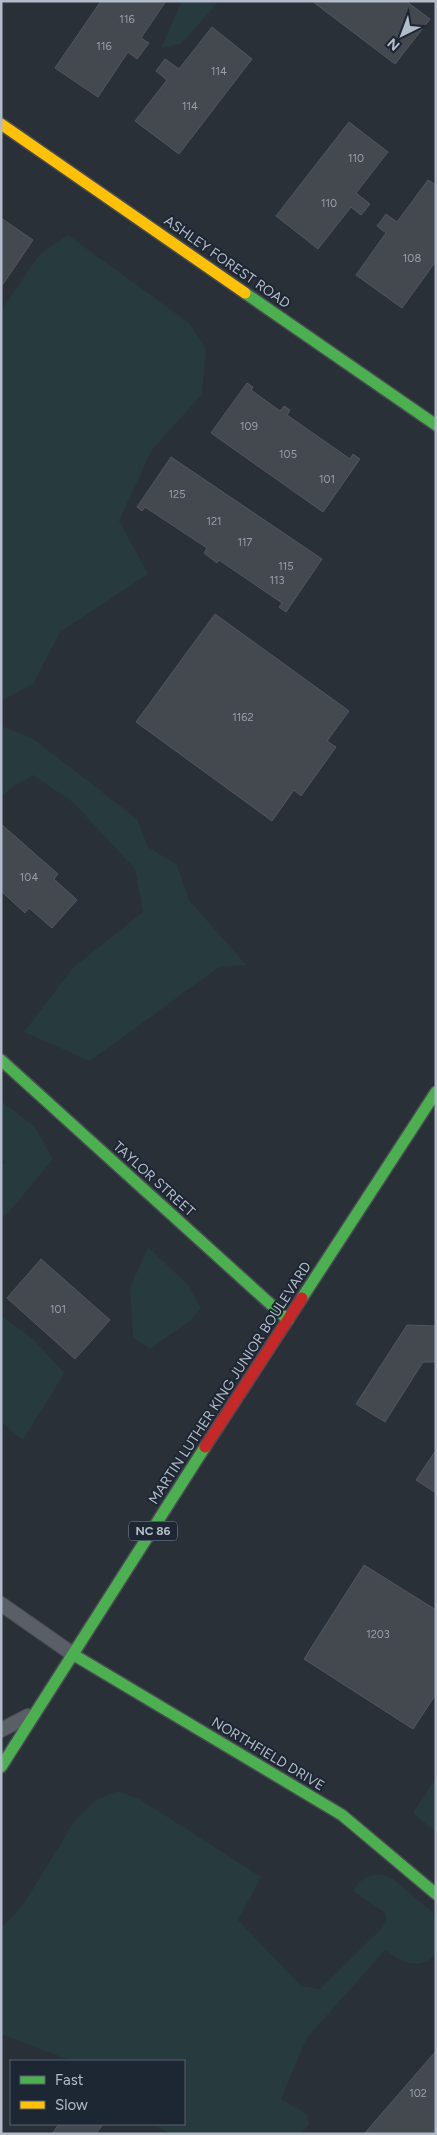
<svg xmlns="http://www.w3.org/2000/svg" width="437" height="2135" font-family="Figtree,sans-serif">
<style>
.green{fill:#273a3e}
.building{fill:#444950;stroke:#52575f}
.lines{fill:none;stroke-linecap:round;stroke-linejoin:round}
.lane-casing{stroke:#484c53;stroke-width:16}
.fast-casing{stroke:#484c53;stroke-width:14}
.slow-casing{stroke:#484c53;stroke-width:14}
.jam-casing{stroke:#484c53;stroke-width:14}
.lane{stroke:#5a5e66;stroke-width:14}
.fast{stroke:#4caf50;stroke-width:11}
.slow{stroke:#ffc107;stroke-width:11}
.jam{stroke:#c62828;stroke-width:11}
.labels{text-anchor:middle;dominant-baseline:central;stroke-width:4;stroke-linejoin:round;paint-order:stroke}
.number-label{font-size:11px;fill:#989fab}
.shield{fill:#1d2633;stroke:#878f9c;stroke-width:1}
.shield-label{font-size:12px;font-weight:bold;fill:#b4bcc9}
.street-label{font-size:14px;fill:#b4bcc9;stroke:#1d2633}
</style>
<rect width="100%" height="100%" fill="#2a3038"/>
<g class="green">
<path d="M 182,1 L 219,1 L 181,44 L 161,48 Z"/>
<path d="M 68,235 L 189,323 L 206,349 L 202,394 L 151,451 L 119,521 L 148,574 L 60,632 L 33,684 L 1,701 L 1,311 L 40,254 Z"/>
<path d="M 1,726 L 32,738 L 137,819 L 148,847 L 177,865 L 189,900 L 246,965 L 219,967 L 90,1061 L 24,1032 L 74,967 L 143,912 L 135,869 L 74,803 L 33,775 L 11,788 L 1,797 Z"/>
<path d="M 1,1101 L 34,1126 L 53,1159 L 9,1212 L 1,1217 L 1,1166 L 6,1162 L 1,1157 Z"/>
<path d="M 148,1247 L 188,1285 L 201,1308 L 190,1321 L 150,1349 L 133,1337 L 130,1288 Z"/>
<path d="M 1,1316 L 33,1339 L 64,1373 L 23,1440 L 1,1422 Z"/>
<path d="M 436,1778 L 436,1832 L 413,1813 Z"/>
<path d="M 118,1791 L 141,1800 L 261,1877 L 238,1920 L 301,1986 L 320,1989 L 383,1927 L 386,1919 L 385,1913 L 353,1891 C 362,1875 377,1870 393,1879 L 436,1915 L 436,1954 C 418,1972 402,1962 385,1950 L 306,2039 L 281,2099 L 307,2114 L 309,2125 L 300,2134 L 169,2134 L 155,2124 L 184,2124 L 184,2061 L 72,2061 L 1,2034 L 1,1928 L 23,1905 L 74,1822 L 96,1800 Z"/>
</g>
<g class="building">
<path d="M 101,1 L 166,1 L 141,38 L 149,43 L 137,59 L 128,52 L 98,97 L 55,68 Z"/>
<path d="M 312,1 L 406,1 L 430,19 L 395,64 Z"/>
<path d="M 212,27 L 252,59 L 179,154 L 135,121 L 167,80 L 156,71 L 165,59 L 179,69 Z"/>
<path d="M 349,122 L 388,152 L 356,193 L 370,204 L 361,215 L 351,207 L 318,249 L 276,216 Z"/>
<path d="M 428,180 L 436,185 L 436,261 L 402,308 L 356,275 L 386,233 L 377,226 L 386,214 L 397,222 Z"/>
<path d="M 1,218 L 33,240 L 1,287 Z"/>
<path d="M 247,383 L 253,387 L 251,390 L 280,411 L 284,406 L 290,410 L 287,415 L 350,459 L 353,454 L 360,459 L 323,512 L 211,433 Z"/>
<path d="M 171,457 L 322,559 L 286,612 L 279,607 L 282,603 L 219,560 L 217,563 L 204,553 L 207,548 L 145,507 L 142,511 L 137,507 Z"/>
<path d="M 215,614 L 349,711 L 327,741 L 336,747 L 301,796 L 294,790 L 272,821 L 136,722 Z"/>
<path d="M 1,824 L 58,874 L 54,879 L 77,900 L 52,928 L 29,908 L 25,913 L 1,891 Z"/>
<path d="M 41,1259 L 110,1320 L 75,1359 L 7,1298 Z"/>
<path d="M 407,1325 L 436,1326 L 436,1362 L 423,1362 L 385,1422 L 356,1404 Z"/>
<path d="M 436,1450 L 436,1493 L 416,1480 Z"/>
<path d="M 364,1565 L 436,1610 L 436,1694 L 413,1729 L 304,1659 Z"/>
<path d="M 436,2051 L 436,2134 L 364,2134 Z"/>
<path d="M 59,2124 L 103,2124 L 96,2134 L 52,2134 Z"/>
</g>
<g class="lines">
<defs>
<g id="lane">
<path d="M 1,1604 L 74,1655"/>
<path d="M 1,1730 L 28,1716"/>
</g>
<g id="fast">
<path d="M 245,293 L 436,425"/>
<path d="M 1,1060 L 288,1320"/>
<path d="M 302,1298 L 436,1092"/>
<path d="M 74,1655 L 342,1815 L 436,1894"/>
<path d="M 1,1767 L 205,1447"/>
</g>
<path id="slow" d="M 1,124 L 245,293"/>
<path id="jam" d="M 205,1447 L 302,1298"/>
</defs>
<use href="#lane" class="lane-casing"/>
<use href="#fast" class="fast-casing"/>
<use href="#slow" class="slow-casing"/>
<use href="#jam" class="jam-casing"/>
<use href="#lane" class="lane"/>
<use href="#fast" class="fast"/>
<use href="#slow" class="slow"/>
<use href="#jam" class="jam"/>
</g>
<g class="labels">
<g class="number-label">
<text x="127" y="19">116</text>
<text x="104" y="46">116</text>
<text x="219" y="71">114</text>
<text x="190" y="106">114</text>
<text x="356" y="158">110</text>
<text x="329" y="203">110</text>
<text x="412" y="258">108</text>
<text x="249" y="426">109</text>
<text x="288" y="454">105</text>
<text x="327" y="479">101</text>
<text x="177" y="494">125</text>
<text x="214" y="521">121</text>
<text x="245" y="542">117</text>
<text x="286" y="566">115</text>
<text x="277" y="580">113</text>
<text x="243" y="717">1162</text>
<text x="29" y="877">104</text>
<text x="58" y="1309">101</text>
<text x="378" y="1634">1203</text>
<text x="418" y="2093">102</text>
</g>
<rect class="shield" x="129" y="1521.5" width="48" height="19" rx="4"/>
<g class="shield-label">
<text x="153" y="1531">NC 86</text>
</g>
<g class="street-label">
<text transform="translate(227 262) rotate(35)">ASHLEY FOREST ROAD</text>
<text transform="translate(154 1179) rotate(42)">TAYLOR STREET</text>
<text transform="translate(230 1383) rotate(-57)">MARTIN LUTHER KING JUNIOR BOULEVARD</text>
<text transform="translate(268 1754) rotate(31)">NORTHFIELD DRIVE</text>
</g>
</g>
<rect width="437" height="2135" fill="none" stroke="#b4bcc9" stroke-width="5"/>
<rect x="10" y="2060" width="175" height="65" fill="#1d2633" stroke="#59626f"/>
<rect x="20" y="2076" width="25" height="8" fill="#4caf50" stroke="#59626f"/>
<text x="55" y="2085" font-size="15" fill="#b4bcc9">Fast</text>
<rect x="20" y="2101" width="25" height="8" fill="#ffc107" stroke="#59626f"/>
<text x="55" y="2110" font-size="15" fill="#b4bcc9">Slow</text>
<g transform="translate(402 35) rotate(222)" stroke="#1d2633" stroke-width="4" paint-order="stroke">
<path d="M0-4L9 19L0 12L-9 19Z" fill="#b4bcc9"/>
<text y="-8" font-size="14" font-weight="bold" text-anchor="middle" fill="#b4bcc9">N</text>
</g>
</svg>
